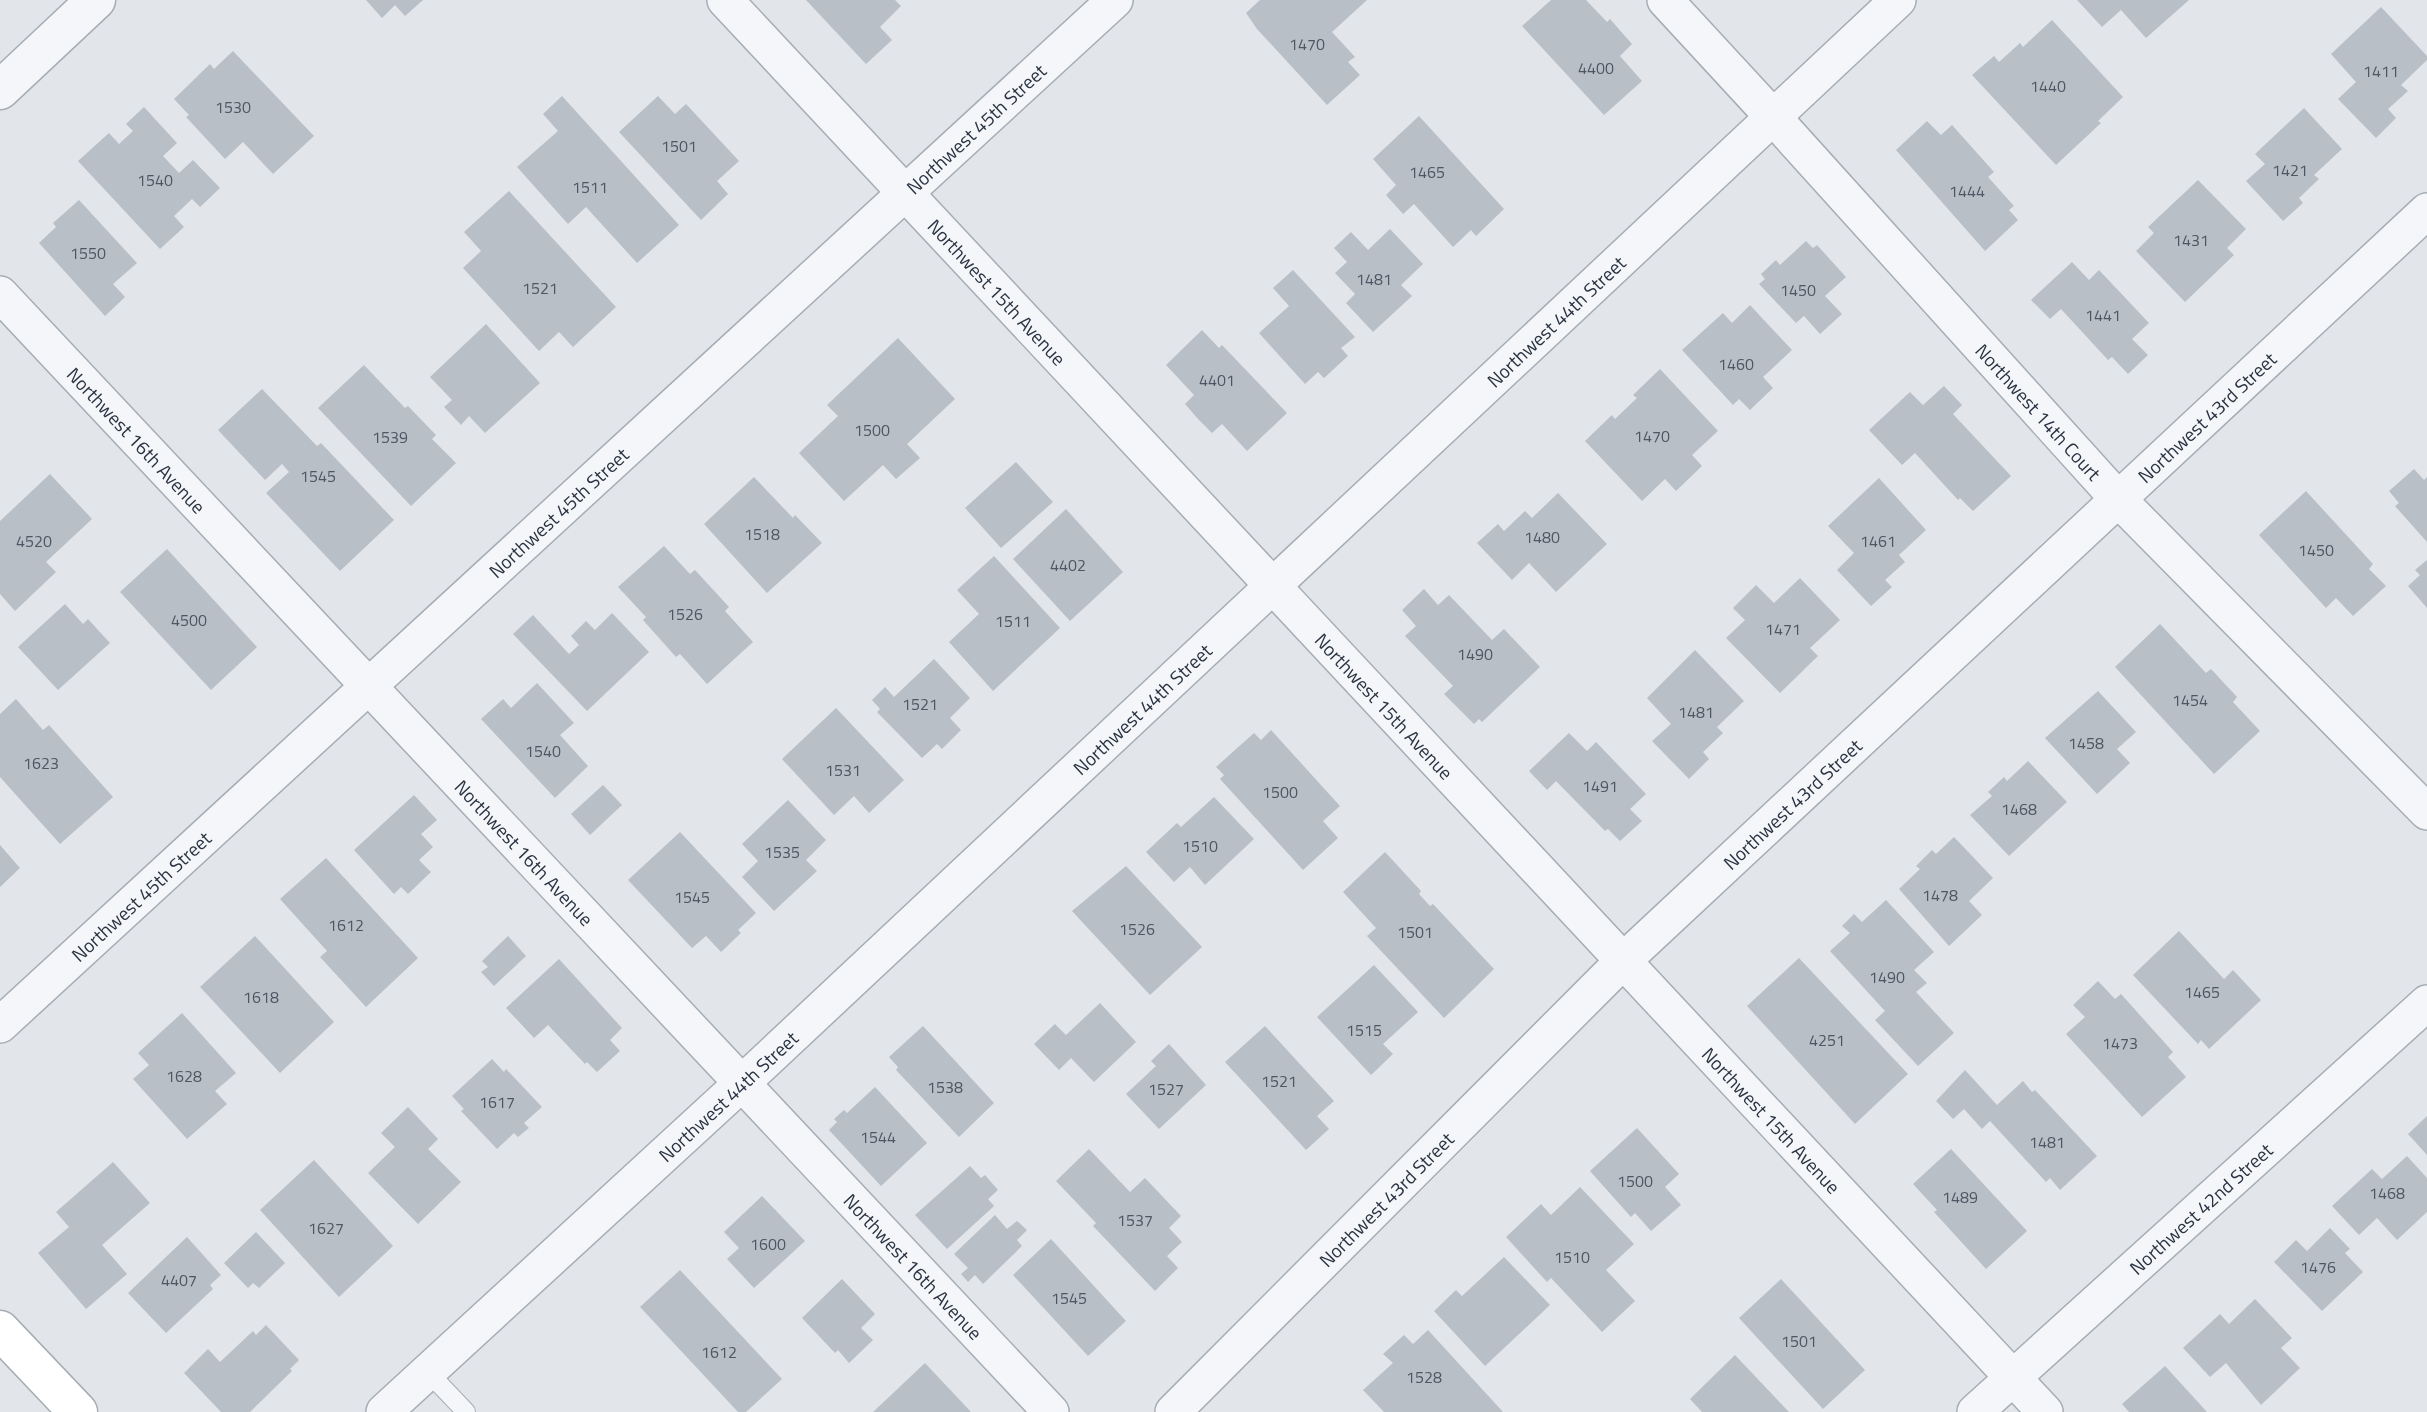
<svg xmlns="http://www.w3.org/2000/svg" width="2427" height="1412" font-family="'Titillium Web',sans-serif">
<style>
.building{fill:#b9bfc7}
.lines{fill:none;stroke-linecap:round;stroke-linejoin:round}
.service-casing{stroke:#a7adb4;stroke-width:20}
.minor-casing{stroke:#a7adb4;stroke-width:38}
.tertiary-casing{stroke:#a7adb4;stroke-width:41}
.secondary-casing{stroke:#a7adb4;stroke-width:41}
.service{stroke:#f5f6f9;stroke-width:18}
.minor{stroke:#f5f6f9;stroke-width:35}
.tertiary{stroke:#f5f6f9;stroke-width:38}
.secondary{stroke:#fff;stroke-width:38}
.labels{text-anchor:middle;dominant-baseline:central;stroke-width:6;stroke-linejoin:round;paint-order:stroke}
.number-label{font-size:16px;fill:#4e5663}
.street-label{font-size:19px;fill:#2a3342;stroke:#f2f4f8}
</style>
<rect width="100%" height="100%" fill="#e2e6ea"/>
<g class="building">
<path d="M 366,0 L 423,0 L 405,16 L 395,5 L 382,18 Z"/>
<path d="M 806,0 L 895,0 L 901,6 L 880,27 L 892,40 L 866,64 Z"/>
<path d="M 1260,0 L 1367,0 L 1332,32 L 1355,57 L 1348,62 L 1360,75 L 1327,105 L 1257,29 L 1246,13 Z"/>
<path d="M 1551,0 L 1586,0 L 1607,22 L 1610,19 L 1632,44 L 1620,56 L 1642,81 L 1604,115 L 1522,26 Z"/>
<path d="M 2077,0 L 2189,0 L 2146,38 L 2121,10 L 2102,27 Z"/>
<path d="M 2381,7 L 2427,56 L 2427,60 L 2401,85 L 2408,91 L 2388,109 L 2396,118 L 2376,138 L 2338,99 L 2356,82 L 2331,54 Z"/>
<path d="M 2052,20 L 2123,97 L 2098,121 L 2101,123 L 2056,165 L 1972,75 L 1994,56 L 1999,62 L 2020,43 L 2023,47 Z"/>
<path d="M 233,51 L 314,136 L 273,174 L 243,142 L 225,159 L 186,117 L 189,115 L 174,99 L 210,64 L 214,69 Z"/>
<path d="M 562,96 L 679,225 L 637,263 L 586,207 L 568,224 L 517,167 L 558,131 L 543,114 Z"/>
<path d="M 658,96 L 675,114 L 686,104 L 739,161 L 717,181 L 728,194 L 701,220 L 619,132 Z"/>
<path d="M 144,107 L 177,143 L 163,156 L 179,173 L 193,160 L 220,188 L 200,207 L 192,199 L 174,216 L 184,227 L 160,249 L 78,161 L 109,133 L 119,144 L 133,131 L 126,124 Z"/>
<path d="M 2304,108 L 2342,149 L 2314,175 L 2319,179 L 2299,198 L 2303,203 L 2283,221 L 2246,181 L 2265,164 L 2255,154 Z"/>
<path d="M 1419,116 L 1504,209 L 1476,236 L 1471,230 L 1453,247 L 1414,204 L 1403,214 L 1386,195 L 1396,185 L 1373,159 Z"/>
<path d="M 1927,121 L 1941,135 L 1952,125 L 1994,172 L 1988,177 L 2014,206 L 2009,210 L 2018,220 L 1985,251 L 1896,150 Z"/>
<path d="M 2198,180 L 2246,229 L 2227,248 L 2234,255 L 2185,302 L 2136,251 L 2154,233 L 2148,227 Z"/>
<path d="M 509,191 L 616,307 L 573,347 L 559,332 L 539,351 L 463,268 L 481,251 L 464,232 Z"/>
<path d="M 79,200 L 137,263 L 113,284 L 125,297 L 105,316 L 39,243 L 56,227 L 53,223 Z"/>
<path d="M 1390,229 L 1423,264 L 1401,285 L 1412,296 L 1373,332 L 1346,303 L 1355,294 L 1335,273 L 1347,262 L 1334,248 L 1351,232 L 1368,250 Z"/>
<path d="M 1806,241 L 1813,248 L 1817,245 L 1846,277 L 1825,296 L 1842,314 L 1820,334 L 1804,316 L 1796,323 L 1759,284 L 1765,279 L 1761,274 L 1776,260 L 1780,265 Z"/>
<path d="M 2072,262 L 2089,280 L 2099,270 L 2149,323 L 2132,339 L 2148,355 L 2128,374 L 2112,357 L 2108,360 L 2061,309 L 2050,319 L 2031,300 Z"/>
<path d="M 1293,270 L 1355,337 L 1341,348 L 1348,356 L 1324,378 L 1318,372 L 1305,384 L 1259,333 L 1289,306 L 1273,288 Z"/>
<path d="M 1750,305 L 1792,350 L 1763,377 L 1773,388 L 1750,410 L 1739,399 L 1733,405 L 1682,350 L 1723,313 L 1732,323 Z"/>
<path d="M 486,324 L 540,383 L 485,433 L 469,416 L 461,425 L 444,407 L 452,400 L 430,377 Z"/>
<path d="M 1202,330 L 1219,348 L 1222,345 L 1287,413 L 1247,451 L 1222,424 L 1212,433 L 1198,419 L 1185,404 L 1194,395 L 1166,365 Z"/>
<path d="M 898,338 L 955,399 L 907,444 L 920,458 L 896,479 L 883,465 L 844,501 L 799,453 L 838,416 L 827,405 Z"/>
<path d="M 364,365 L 405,408 L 408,406 L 436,435 L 432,439 L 456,463 L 411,506 L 318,408 Z"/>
<path d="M 1660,369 L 1718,431 L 1692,455 L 1702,466 L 1676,491 L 1665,479 L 1642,501 L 1585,441 L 1612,415 L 1615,419 L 1637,398 L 1633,395 Z"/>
<path d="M 1944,386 L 1962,405 L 1953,414 L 2011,476 L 1973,511 L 1960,498 L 1958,500 L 1915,453 L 1902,465 L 1869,430 L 1910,392 L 1923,405 Z"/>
<path d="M 262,389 L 317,446 L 321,443 L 394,520 L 340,571 L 266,493 L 289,472 L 282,464 L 265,480 L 218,430 Z"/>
<path d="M 1016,462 L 1053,502 L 1001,548 L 965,508 Z"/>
<path d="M 2414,469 L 2424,480 L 2427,477 L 2427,542 L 2395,506 L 2399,503 L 2389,491 Z"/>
<path d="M 50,474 L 92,519 L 46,562 L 56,572 L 15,611 L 0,594 L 0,521 Z"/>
<path d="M 754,477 L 793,518 L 795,515 L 822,543 L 767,593 L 704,524 Z"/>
<path d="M 1879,478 L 1926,530 L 1899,555 L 1905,562 L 1885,580 L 1892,587 L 1871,606 L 1837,570 L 1854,553 L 1828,526 Z"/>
<path d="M 2306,491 L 2373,564 L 2369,569 L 2386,586 L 2353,616 L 2336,598 L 2326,608 L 2259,535 Z"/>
<path d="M 1558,493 L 1607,544 L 1556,592 L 1529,563 L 1512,580 L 1477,543 L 1498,524 L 1504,531 L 1525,511 L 1532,518 Z"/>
<path d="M 1066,509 L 1123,572 L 1070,621 L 1013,559 Z"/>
<path d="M 664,546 L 690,574 L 695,570 L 729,607 L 725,611 L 753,642 L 707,684 L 680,654 L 676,657 L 643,620 L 646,617 L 618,587 Z"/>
<path d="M 167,549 L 257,647 L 211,690 L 120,592 Z"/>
<path d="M 994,556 L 1060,628 L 993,691 L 949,642 L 979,614 L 957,590 Z"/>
<path d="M 2427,560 L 2427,608 L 2408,586 L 2420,575 L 2415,570 Z"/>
<path d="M 1800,578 L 1840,620 L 1810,648 L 1818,656 L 1780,693 L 1726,638 L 1745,620 L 1733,608 L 1756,585 L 1774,603 Z"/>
<path d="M 1424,589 L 1438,605 L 1449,595 L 1492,640 L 1504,629 L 1540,667 L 1482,722 L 1479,719 L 1474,724 L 1444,694 L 1453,686 L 1405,636 L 1416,626 L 1402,610 Z"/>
<path d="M 65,604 L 83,624 L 88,619 L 110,643 L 58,690 L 18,647 Z"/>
<path d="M 612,613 L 649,652 L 587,711 L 513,634 L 533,615 L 569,654 L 579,645 L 571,636 L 586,621 L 595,630 Z"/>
<path d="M 2160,624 L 2206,673 L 2211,669 L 2237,697 L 2233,702 L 2260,731 L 2214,774 L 2115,667 Z"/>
<path d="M 1695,650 L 1744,701 L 1717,727 L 1723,733 L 1703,752 L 1709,759 L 1689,779 L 1652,741 L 1671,724 L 1647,698 Z"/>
<path d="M 934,659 L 970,698 L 950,718 L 961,730 L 942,749 L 937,744 L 922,758 L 877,712 L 880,709 L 872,700 L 885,687 L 894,697 Z"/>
<path d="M 537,683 L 574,723 L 560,735 L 588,766 L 555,798 L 481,719 L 503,699 L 511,708 Z"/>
<path d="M 2098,691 L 2136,732 L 2117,749 L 2130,763 L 2097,794 L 2045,738 Z"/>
<path d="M 16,699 L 43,730 L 49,725 L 113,797 L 60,844 L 0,777 L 0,714 Z"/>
<path d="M 836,708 L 904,780 L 869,813 L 854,796 L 834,815 L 782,759 Z"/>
<path d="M 1271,730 L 1340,806 L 1323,821 L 1338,838 L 1303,870 L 1220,779 L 1224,775 L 1216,767 L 1254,733 L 1261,740 Z"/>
<path d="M 1569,733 L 1587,751 L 1596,742 L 1646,794 L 1630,809 L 1642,821 L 1620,841 L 1608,829 L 1605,831 L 1556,781 L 1547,790 L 1529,771 Z"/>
<path d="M 2028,761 L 2067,802 L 2009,856 L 1970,815 L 1992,796 L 1988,792 L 2004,777 L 2007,781 Z"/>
<path d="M 603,785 L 622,805 L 590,835 L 571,814 Z"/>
<path d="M 414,795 L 437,820 L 421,834 L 433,847 L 419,860 L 431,872 L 408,894 L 401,887 L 394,894 L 354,850 Z"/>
<path d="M 1214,797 L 1254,839 L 1205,885 L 1190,867 L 1174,882 L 1146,852 L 1177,823 L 1181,827 Z"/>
<path d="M 788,800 L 826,840 L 806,860 L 817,871 L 774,911 L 742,877 L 758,861 L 742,844 Z"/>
<path d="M 680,832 L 756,913 L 738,930 L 741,933 L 721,952 L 706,936 L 692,948 L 628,880 Z"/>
<path d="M 1954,837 L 1993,878 L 1969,901 L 1982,915 L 1949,946 L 1899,889 L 1920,869 L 1916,866 L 1932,850 L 1936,854 Z"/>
<path d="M 0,845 L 20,868 L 0,887 Z"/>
<path d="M 1385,852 L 1421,891 L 1419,894 L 1430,906 L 1433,904 L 1494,969 L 1444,1018 L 1367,936 L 1376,928 L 1343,892 Z"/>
<path d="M 326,858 L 418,958 L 366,1007 L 320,957 L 327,951 L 280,899 Z"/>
<path d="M 1126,866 L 1202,947 L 1150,995 L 1072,911 Z"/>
<path d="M 1886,900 L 1934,952 L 1914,970 L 1927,983 L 1916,992 L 1954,1033 L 1918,1066 L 1875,1020 L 1885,1011 L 1830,951 L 1850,933 L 1842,926 L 1854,914 L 1862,922 Z"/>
<path d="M 2179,931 L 2224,979 L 2233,970 L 2261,1000 L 2209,1049 L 2201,1040 L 2198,1044 L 2133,975 Z"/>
<path d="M 255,936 L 334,1022 L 280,1073 L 200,987 Z"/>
<path d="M 508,936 L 526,956 L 494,986 L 481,972 L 488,967 L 482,961 Z"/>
<path d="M 1799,958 L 1908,1074 L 1855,1124 L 1747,1006 Z"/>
<path d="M 559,959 L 622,1028 L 610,1040 L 620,1051 L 597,1072 L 587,1062 L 585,1064 L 548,1025 L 534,1038 L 506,1008 Z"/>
<path d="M 1374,965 L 1418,1012 L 1383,1044 L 1393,1054 L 1371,1075 L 1317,1017 Z"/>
<path d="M 2098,981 L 2115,999 L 2121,994 L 2173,1052 L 2168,1057 L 2186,1077 L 2142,1117 L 2066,1034 L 2085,1017 L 2073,1005 Z"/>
<path d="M 1100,1003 L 1136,1042 L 1094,1082 L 1071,1058 L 1059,1070 L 1034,1044 L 1055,1024 L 1066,1035 Z"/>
<path d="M 182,1013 L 236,1073 L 215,1091 L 227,1104 L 187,1139 L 133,1079 L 149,1065 L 138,1053 Z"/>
<path d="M 923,1026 L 994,1103 L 959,1137 L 896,1070 L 898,1067 L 889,1057 Z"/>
<path d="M 1265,1026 L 1334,1101 L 1317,1116 L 1329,1129 L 1306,1150 L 1225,1062 Z"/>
<path d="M 1169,1044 L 1206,1085 L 1159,1129 L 1126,1094 L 1156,1066 L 1151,1061 Z"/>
<path d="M 492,1059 L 504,1072 L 506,1069 L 542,1107 L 524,1123 L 529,1128 L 518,1137 L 514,1133 L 497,1149 L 461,1111 L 464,1109 L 452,1096 Z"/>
<path d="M 1965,1070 L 1997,1105 L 2023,1081 L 2032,1092 L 2035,1090 L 2097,1156 L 2060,1190 L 2050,1178 L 2046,1182 L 1990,1121 L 1982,1129 L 1964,1109 L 1953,1119 L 1936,1101 Z"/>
<path d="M 875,1087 L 927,1143 L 881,1186 L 829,1130 L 837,1122 L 834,1119 L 844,1110 L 847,1113 Z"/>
<path d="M 408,1107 L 438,1139 L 428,1149 L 461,1182 L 418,1224 L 368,1173 L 395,1147 L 381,1133 Z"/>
<path d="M 2427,1116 L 2427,1155 L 2408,1134 Z"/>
<path d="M 1637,1128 L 1679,1174 L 1665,1187 L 1681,1205 L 1651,1231 L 1635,1213 L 1631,1217 L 1590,1171 Z"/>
<path d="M 1089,1149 L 1130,1192 L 1145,1178 L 1181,1216 L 1169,1228 L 1182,1242 L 1167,1256 L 1178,1268 L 1155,1291 L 1093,1226 L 1096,1223 L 1056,1181 Z"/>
<path d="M 1951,1149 L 2027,1231 L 1986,1269 L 1934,1212 L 1937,1210 L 1913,1184 Z"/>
<path d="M 2407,1156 L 2427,1178 L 2427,1212 L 2397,1240 L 2377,1218 L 2359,1235 L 2332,1206 L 2372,1169 L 2382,1179 Z"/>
<path d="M 314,1160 L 393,1246 L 339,1297 L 260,1210 Z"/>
<path d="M 113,1162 L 150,1203 L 102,1245 L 127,1274 L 86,1309 L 38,1253 L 69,1227 L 56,1212 Z"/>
<path d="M 970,1166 L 981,1178 L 985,1175 L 998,1190 L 988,1199 L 994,1206 L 947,1249 L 915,1215 Z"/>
<path d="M 1580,1187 L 1634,1244 L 1606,1270 L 1635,1301 L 1602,1332 L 1551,1278 L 1547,1282 L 1506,1237 L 1541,1204 L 1551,1215 Z"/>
<path d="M 762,1196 L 805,1241 L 754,1288 L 727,1259 L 739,1248 L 724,1232 Z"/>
<path d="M 995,1215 L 1007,1229 L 1017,1221 L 1027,1230 L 1017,1240 L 1022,1246 L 983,1284 L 975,1275 L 968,1282 L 961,1274 L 968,1268 L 954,1254 Z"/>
<path d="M 2330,1228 L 2350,1249 L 2345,1253 L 2363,1272 L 2322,1311 L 2274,1262 L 2296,1240 L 2307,1251 Z"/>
<path d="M 256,1232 L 285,1263 L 259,1288 L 253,1283 L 248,1288 L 224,1263 Z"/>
<path d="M 187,1237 L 221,1275 L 210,1285 L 213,1289 L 166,1333 L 128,1293 Z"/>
<path d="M 1051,1239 L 1126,1321 L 1088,1356 L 1013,1275 Z"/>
<path d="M 1504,1257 L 1550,1305 L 1485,1366 L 1434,1311 L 1456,1290 L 1462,1296 Z"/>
<path d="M 680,1270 L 782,1379 L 746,1412 L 738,1412 L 640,1307 Z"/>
<path d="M 842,1279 L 875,1314 L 861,1328 L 873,1340 L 849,1363 L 838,1350 L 835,1353 L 802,1318 Z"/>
<path d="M 1781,1279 L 1865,1370 L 1823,1409 L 1739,1318 Z"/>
<path d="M 2255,1299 L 2292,1338 L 2281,1348 L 2300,1368 L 2261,1405 L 2226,1363 L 2210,1377 L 2183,1348 L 2220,1314 L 2229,1324 Z"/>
<path d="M 266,1325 L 299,1360 L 290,1369 L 292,1371 L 250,1412 L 221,1412 L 184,1373 L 208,1349 L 220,1362 L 253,1331 L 256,1335 Z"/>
<path d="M 1428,1330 L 1503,1412 L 1384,1412 L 1363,1390 L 1393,1363 L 1383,1354 L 1404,1335 L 1413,1344 Z"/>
<path d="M 1735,1355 L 1789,1412 L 1702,1412 L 1690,1399 Z"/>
<path d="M 925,1363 L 971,1412 L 873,1412 Z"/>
<path d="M 2165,1366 L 2207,1412 L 2129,1412 L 2122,1404 Z"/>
</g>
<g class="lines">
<defs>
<path id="service" d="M 428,1372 L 466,1412"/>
<g id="minor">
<path id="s1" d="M 725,0 L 2045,1412"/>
<path id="s2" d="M 1665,0 L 1773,117 L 2118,499 L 2427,812"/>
<path id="s3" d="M 0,294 L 1051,1412"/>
<path id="s4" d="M 0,1025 L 1115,0"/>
<path id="s5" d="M 384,1412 L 741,1084 L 1898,0"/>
<path id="s6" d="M 1173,1412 L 1623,961 L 2427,211"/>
<path id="s7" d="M 1975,1412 L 2427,1003"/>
</g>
<path id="tertiary" d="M 0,90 L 96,0"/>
<path id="secondary" d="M 0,1330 L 78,1412"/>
</defs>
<use href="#service" class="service-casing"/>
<use href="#minor" class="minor-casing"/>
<use href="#tertiary" class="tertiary-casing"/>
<use href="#secondary" class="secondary-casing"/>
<use href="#service" class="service"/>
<use href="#minor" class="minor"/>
<use href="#tertiary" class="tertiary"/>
<use href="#secondary" class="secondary"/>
</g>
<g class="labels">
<g class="number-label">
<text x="1307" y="44">1470</text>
<text x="1596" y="68">4400</text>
<text x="2381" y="71">1411</text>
<text x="2048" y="86">1440</text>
<text x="233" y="107">1530</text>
<text x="679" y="146">1501</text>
<text x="2290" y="170">1421</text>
<text x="1427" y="172">1465</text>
<text x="155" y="180">1540</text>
<text x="590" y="187">1511</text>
<text x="1967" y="191">1444</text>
<text x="2191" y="240">1431</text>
<text x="88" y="253">1550</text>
<text x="1374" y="279">1481</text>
<text x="540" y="288">1521</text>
<text x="1798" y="290">1450</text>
<text x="2103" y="315">1441</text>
<text x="1736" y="364">1460</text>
<text x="1217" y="380">4401</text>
<text x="872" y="430">1500</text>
<text x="1652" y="436">1470</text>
<text x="390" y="437">1539</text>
<text x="318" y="476">1545</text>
<text x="762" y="534">1518</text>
<text x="1542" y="537">1480</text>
<text x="34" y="541">4520</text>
<text x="1878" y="541">1461</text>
<text x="2316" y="550">1450</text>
<text x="1068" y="565">4402</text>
<text x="685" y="614">1526</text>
<text x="189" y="620">4500</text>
<text x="1013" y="621">1511</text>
<text x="1783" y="629">1471</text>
<text x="1475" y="654">1490</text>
<text x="2190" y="700">1454</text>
<text x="920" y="704">1521</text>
<text x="1696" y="712">1481</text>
<text x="2086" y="743">1458</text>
<text x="543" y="751">1540</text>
<text x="41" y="763">1623</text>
<text x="843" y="770">1531</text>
<text x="1600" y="786">1491</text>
<text x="1280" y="792">1500</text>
<text x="2019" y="809">1468</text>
<text x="1200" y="846">1510</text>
<text x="782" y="852">1535</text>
<text x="1940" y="895">1478</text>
<text x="692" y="897">1545</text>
<text x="346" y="925">1612</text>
<text x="1137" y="929">1526</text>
<text x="1415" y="932">1501</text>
<text x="1887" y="977">1490</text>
<text x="2202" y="992">1465</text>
<text x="261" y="997">1618</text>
<text x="1364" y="1030">1515</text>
<text x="1827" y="1040">4251</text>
<text x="2120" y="1043">1473</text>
<text x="184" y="1076">1628</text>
<text x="1279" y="1081">1521</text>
<text x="945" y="1087">1538</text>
<text x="1166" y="1089">1527</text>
<text x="497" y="1102">1617</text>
<text x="878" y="1137">1544</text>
<text x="2047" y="1142">1481</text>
<text x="1635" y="1181">1500</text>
<text x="2387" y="1193">1468</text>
<text x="1960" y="1197">1489</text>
<text x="1135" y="1220">1537</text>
<text x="326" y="1228">1627</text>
<text x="768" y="1244">1600</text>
<text x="1572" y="1257">1510</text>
<text x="2318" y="1267">1476</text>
<text x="179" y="1280">4407</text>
<text x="1069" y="1298">1545</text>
<text x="1799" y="1341">1501</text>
<text x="719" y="1352">1612</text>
<text x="1424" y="1377">1528</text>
</g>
<g class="street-label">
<text stroke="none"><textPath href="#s4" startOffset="1325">Northwest 45th Street</textPath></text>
<text stroke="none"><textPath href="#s1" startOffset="399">Northwest 15th Avenue</textPath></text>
<text stroke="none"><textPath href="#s5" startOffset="1601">Northwest 44th Street</textPath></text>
<text stroke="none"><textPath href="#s2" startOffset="556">Northwest 14th Court</textPath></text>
<text stroke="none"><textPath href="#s6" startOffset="1435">Northwest 43rd Street</textPath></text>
<text stroke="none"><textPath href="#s3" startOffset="200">Northwest 16th Avenue</textPath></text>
<text stroke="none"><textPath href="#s4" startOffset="758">Northwest 45th Street</textPath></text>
<text stroke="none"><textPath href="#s1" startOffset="966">Northwest 15th Avenue</textPath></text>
<text stroke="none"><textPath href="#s5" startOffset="1034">Northwest 44th Street</textPath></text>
<text stroke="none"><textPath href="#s6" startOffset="868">Northwest 43rd Street</textPath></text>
<text stroke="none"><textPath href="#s3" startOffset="766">Northwest 16th Avenue</textPath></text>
<text stroke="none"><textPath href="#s4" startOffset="191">Northwest 45th Street</textPath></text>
<text stroke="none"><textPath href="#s5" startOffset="467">Northwest 44th Street</textPath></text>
<text stroke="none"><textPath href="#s1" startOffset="1533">Northwest 15th Avenue</textPath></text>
<text stroke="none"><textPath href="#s6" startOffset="301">Northwest 43rd Street</textPath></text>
<text stroke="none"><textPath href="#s7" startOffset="304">Northwest 42nd Street</textPath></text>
<text stroke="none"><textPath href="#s3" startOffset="1334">Northwest 16th Avenue</textPath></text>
</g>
</g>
</svg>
